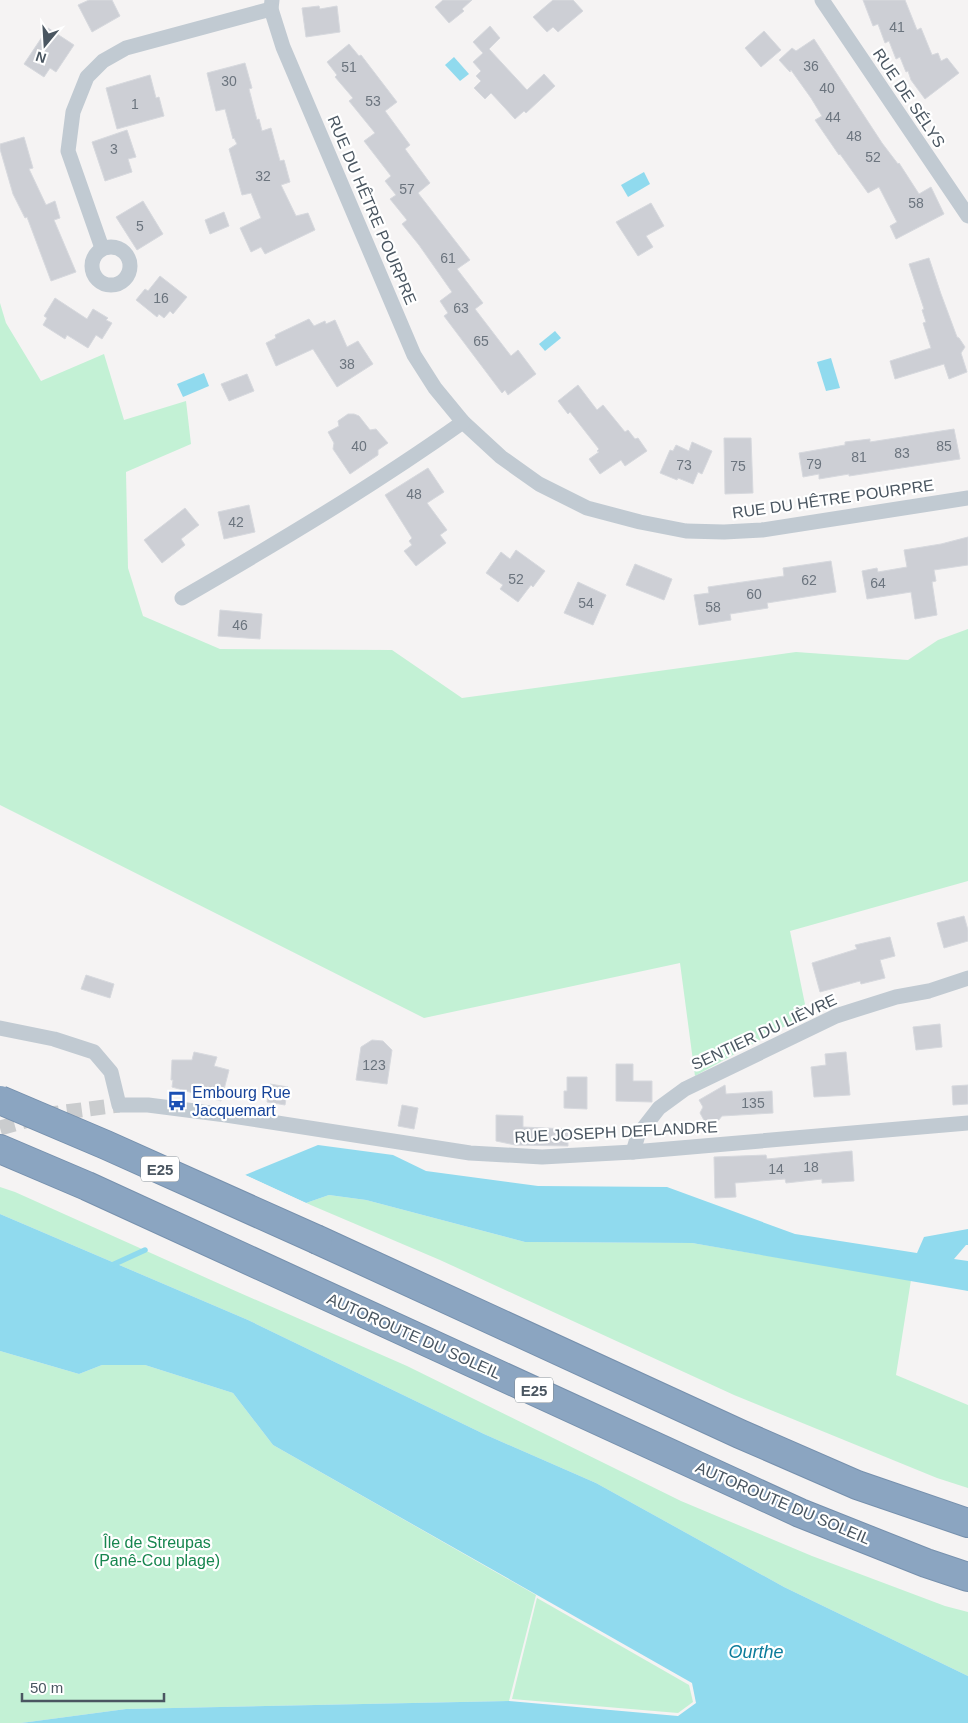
<svg xmlns="http://www.w3.org/2000/svg" width="968" height="1723" font-family="Arial,sans-serif">
<style>
.green{fill:#c3f1d5}
.water{fill:#90daee}
.pier{fill:#f5f3f3}
.lines{fill:none;stroke-linecap:round;stroke-linejoin:round}
.stream{stroke:#90daee;stroke-width:5.5}
.building{fill:#cdcfd5;stroke:#d7d9de}
.street-tunnel{stroke:#caccce;stroke-width:15;stroke-dasharray:15 8;stroke-linecap:butt}
.highway-casing{stroke:#7690ad;stroke-width:30}
.street{stroke:#c1cad2;stroke-width:15}
.highway{stroke:#8ba5c1;stroke-width:28}
.highway-bridge-casing{stroke:#7690ad;stroke-width:30;stroke-linecap:butt}
.highway-bridge{stroke:#8ba5c1;stroke-width:28}
.labels{text-anchor:middle;dominant-baseline:central;stroke-width:4.5;stroke-linejoin:round;paint-order:stroke}
.number-label{font-size:14px;fill:#6b747e}
.shield{fill:#fff;stroke:#808990;stroke-width:1}
.shield-label{font-size:15px;font-weight:bold;fill:#4a5661}
.street-label{font-size:16px;fill:#4a5661;stroke:#fff}
.transit-label{font-size:16px;fill:#164399;stroke:#fff;text-anchor:start}
.park-label{font-size:16px;fill:#17864f;stroke:#fff}
.water-label{font-size:18px;font-style:italic;fill:#0c7c9b;stroke:#fff}
</style>
<rect width="100%" height="100%" fill="#f5f3f3"/>
<g class="green">
<path d="M 0,303 L 6,323 L 41,381 L 104,354 L 124,420 L 186,401 L 191,444 L 126,472 L 128,568 L 143,616 L 220,649 L 392,650 L 462,698 L 796,652 L 908,660 L 938,640 L 968,629 L 968,881 L 790,931 L 807,1014 L 695,1076 L 680,963 L 424,1018 L 0,805 Z"/>
<path d="M 0,1187 L 15,1192 L 231,1289 L 407,1366 L 681,1501 L 812,1556 L 945,1606 L 968,1612 L 968,1676 L 784,1587 L 596,1483 L 484,1434 L 248,1320 L 0,1214 Z"/>
<path d="M 329,1195 L 366,1200 L 525,1242 L 692,1243 L 911,1280 L 896,1375 L 968,1405 L 968,1488 L 937,1478 L 734,1395 L 440,1260 L 306,1203 Z"/>
<path d="M 0,1351 L 79,1374 L 102,1365 L 145,1365 L 233,1393 L 273,1445 L 536,1595 L 509,1701 L 126,1709 L 21,1723 L 0,1723 Z"/>
<path d="M 537,1598 L 689,1685 L 693,1702 L 678,1713 L 512,1699 Z"/>
</g>
<g class="water">
<path d="M 454,57 L 469,74 L 460,81 L 445,65 Z"/>
<path d="M 644,172 L 650,184 L 628,197 L 621,185 Z"/>
<path d="M 555,331 L 561,338 L 545,351 L 539,344 Z"/>
<path d="M 831,358 L 840,388 L 826,391 L 817,362 Z"/>
<path d="M 204,373 L 209,386 L 183,397 L 177,384 Z"/>
<path d="M 318,1145 L 393,1155 L 426,1171 L 538,1186 L 667,1187 L 795,1234 L 917,1253 L 924,1237 L 968,1229 L 968,1245 L 966,1245 L 954,1259 L 968,1261 L 968,1291 L 692,1243 L 525,1242 L 366,1200 L 329,1195 L 306,1203 L 245,1175 Z"/>
<path d="M 0,1214 L 248,1320 L 484,1434 L 596,1483 L 784,1587 L 968,1676 L 968,1723 L 21,1723 L 126,1709 L 509,1701 L 678,1716 L 696,1703 L 692,1683 L 273,1445 L 233,1393 L 145,1365 L 102,1365 L 79,1374 L 0,1351 Z"/>
</g>
<path class="pier" d="M 243,1174 L 306,1203 L 310,1205 L 305,1206 L 244,1178 Z"/>
<g class="lines">
<path class="stream" d="M 110,1266 L 145,1250"/>
</g>
<g class="building">
<path d="M 89,0 L 112,0 L 120,16 L 92,32 L 78,5 Z"/>
<path d="M 443,0 L 472,0 L 462,9 L 464,11 L 449,23 L 435,7 Z"/>
<path d="M 553,0 L 573,0 L 583,11 L 558,32 L 553,27 L 547,32 L 533,17 Z"/>
<path d="M 863,0 L 905,0 L 917,30 L 921,28 L 932,55 L 938,53 L 941,61 L 947,58 L 959,73 L 925,99 L 911,80 L 908,71 L 906,72 L 900,57 L 896,59 L 889,41 L 885,43 L 878,24 L 873,26 Z"/>
<path d="M 319,6 L 320,9 L 337,6 L 340,32 L 306,37 L 302,8 Z"/>
<path d="M 490,26 L 500,38 L 489,49 L 527,90 L 544,74 L 555,86 L 526,113 L 524,111 L 515,119 L 491,93 L 485,99 L 474,88 L 481,81 L 476,76 L 481,71 L 473,62 L 483,53 L 473,42 Z"/>
<path d="M 48,28 L 74,45 L 56,72 L 50,68 L 44,77 L 24,64 Z"/>
<path d="M 764,31 L 781,50 L 761,67 L 745,48 Z"/>
<path d="M 814,39 L 882,143 L 898,164 L 899,163 L 919,194 L 931,187 L 944,214 L 896,239 L 890,226 L 897,222 L 879,187 L 868,193 L 840,154 L 839,155 L 815,120 L 822,116 L 811,98 L 791,70 L 790,72 L 779,60 L 792,48 L 796,51 Z"/>
<path d="M 349,44 L 359,56 L 361,55 L 397,102 L 385,111 L 410,145 L 405,149 L 430,183 L 418,193 L 470,260 L 457,269 L 483,303 L 475,309 L 511,356 L 518,350 L 536,374 L 508,395 L 505,390 L 502,393 L 444,316 L 448,313 L 440,301 L 452,292 L 419,245 L 402,224 L 407,220 L 390,199 L 396,195 L 385,181 L 391,176 L 364,141 L 375,133 L 349,101 L 353,98 L 335,77 L 337,75 L 327,62 Z"/>
<path d="M 245,63 L 252,88 L 249,89 L 257,120 L 259,119 L 262,131 L 271,128 L 280,161 L 284,160 L 290,182 L 281,185 L 296,216 L 308,213 L 315,230 L 265,254 L 261,247 L 251,252 L 240,228 L 261,218 L 251,193 L 242,195 L 229,149 L 237,144 L 234,138 L 233,139 L 225,109 L 216,111 L 207,73 Z"/>
<path d="M 150,75 L 156,98 L 159,97 L 164,116 L 117,129 L 106,88 Z"/>
<path d="M 127,130 L 136,157 L 128,159 L 132,172 L 105,181 L 92,142 Z"/>
<path d="M 24,137 L 33,168 L 29,169 L 46,205 L 55,201 L 60,218 L 54,220 L 76,272 L 51,281 L 27,217 L 25,218 L 13,194 L 0,149 L 0,144 Z"/>
<path d="M 143,201 L 163,234 L 137,250 L 116,217 Z"/>
<path d="M 651,203 L 664,226 L 646,236 L 653,247 L 638,256 L 616,222 Z"/>
<path d="M 224,212 L 229,226 L 210,234 L 205,220 Z"/>
<path d="M 929,258 L 941,294 L 957,337 L 959,338 L 965,347 L 961,353 L 967,372 L 949,379 L 944,364 L 895,379 L 890,361 L 931,348 L 923,323 L 926,322 L 922,310 L 924,309 L 909,264 Z"/>
<path d="M 160,276 L 187,297 L 173,314 L 170,311 L 164,318 L 159,314 L 157,317 L 136,300 L 145,289 L 148,291 Z"/>
<path d="M 55,298 L 87,319 L 93,309 L 108,318 L 106,320 L 112,323 L 102,339 L 96,335 L 88,348 L 67,335 L 65,339 L 43,325 L 47,318 L 44,316 Z"/>
<path d="M 309,319 L 314,326 L 325,321 L 326,324 L 335,320 L 347,347 L 358,341 L 373,364 L 337,387 L 313,349 L 276,366 L 266,343 L 276,338 L 275,335 Z"/>
<path d="M 247,374 L 254,391 L 229,401 L 221,384 Z"/>
<path d="M 578,385 L 597,410 L 603,405 L 625,432 L 628,430 L 635,439 L 638,438 L 647,451 L 625,466 L 621,460 L 600,474 L 589,459 L 599,452 L 597,451 L 599,449 L 570,412 L 568,414 L 558,401 Z"/>
<path d="M 348,414 L 354,414 L 359,416 L 370,430 L 376,429 L 388,443 L 378,450 L 378,455 L 350,474 L 333,449 L 334,443 L 328,432 L 339,426 L 338,421 Z"/>
<path d="M 954,429 L 960,459 L 849,476 L 849,474 L 819,479 L 819,474 L 803,477 L 799,453 L 845,445 L 845,442 L 870,439 L 870,442 Z"/>
<path d="M 724,438 L 751,438 L 753,493 L 725,494 Z"/>
<path d="M 692,442 L 712,451 L 702,474 L 698,472 L 693,484 L 678,478 L 677,480 L 660,473 L 670,450 L 673,451 L 676,445 L 689,451 Z"/>
<path d="M 428,468 L 444,492 L 427,503 L 447,530 L 440,535 L 446,543 L 416,566 L 404,551 L 412,545 L 409,541 L 412,538 L 385,495 Z"/>
<path d="M 249,505 L 255,532 L 224,539 L 218,512 Z"/>
<path d="M 185,508 L 199,525 L 181,539 L 185,545 L 162,563 L 144,540 Z"/>
<path d="M 968,537 L 968,565 L 934,570 L 936,581 L 932,582 L 937,615 L 915,619 L 911,592 L 867,599 L 862,571 L 877,568 L 878,572 L 907,567 L 904,550 L 941,544 Z"/>
<path d="M 516,550 L 545,571 L 533,587 L 531,585 L 518,602 L 500,589 L 503,585 L 486,573 L 501,552 L 510,559 Z"/>
<path d="M 831,561 L 836,592 L 767,603 L 768,608 L 730,614 L 731,620 L 699,625 L 694,595 L 709,593 L 708,587 L 784,576 L 783,568 Z"/>
<path d="M 635,564 L 672,579 L 664,600 L 626,585 Z"/>
<path d="M 578,582 L 606,595 L 593,625 L 564,613 Z"/>
<path d="M 220,610 L 262,614 L 260,639 L 218,636 Z"/>
<path d="M 964,916 L 968,930 L 968,941 L 944,948 L 937,923 Z"/>
<path d="M 890,937 L 895,956 L 880,960 L 885,978 L 861,984 L 860,981 L 820,992 L 812,963 L 857,949 L 855,945 Z"/>
<path d="M 86,975 L 114,984 L 110,998 L 81,989 Z"/>
<path d="M 940,1024 L 942,1047 L 916,1050 L 913,1027 Z"/>
<path d="M 372,1040 L 383,1041 L 392,1050 L 387,1084 L 356,1080 L 361,1047 Z"/>
<path d="M 194,1052 L 217,1057 L 214,1066 L 229,1070 L 221,1101 L 172,1087 L 173,1080 L 171,1080 L 172,1060 L 192,1060 Z"/>
<path d="M 846,1052 L 850,1095 L 814,1097 L 811,1067 L 826,1065 L 825,1054 Z"/>
<path d="M 616,1064 L 633,1064 L 633,1081 L 652,1081 L 652,1102 L 616,1101 Z"/>
<path d="M 567,1077 L 587,1077 L 587,1109 L 564,1108 L 564,1091 L 567,1091 Z"/>
<path d="M 270,1084 L 288,1087 L 285,1105 L 267,1102 Z"/>
<path d="M 725,1085 L 726,1094 L 772,1091 L 773,1113 L 722,1116 L 710,1131 L 700,1113 L 703,1107 L 699,1100 Z"/>
<path d="M 968,1085 L 968,1104 L 953,1105 L 952,1086 Z"/>
<path d="M 402,1105 L 418,1108 L 414,1129 L 398,1126 Z"/>
<path d="M 496,1115 L 523,1116 L 523,1127 L 568,1129 L 568,1146 L 515,1145 L 496,1141 Z"/>
<path d="M 852,1151 L 854,1181 L 822,1183 L 822,1179 L 786,1183 L 785,1179 L 735,1183 L 736,1197 L 715,1198 L 714,1157 L 766,1155 L 767,1159 Z"/>
</g>
<g class="lines">
<path class="street-tunnel" d="M 0,1128 L 50,1114 L 119,1105"/>
<defs>
<g id="highway">
<path d="M 0,1149 L 87,1186 L 800,1513 L 926,1563 L 968,1577"/>
<path d="M 318,1240 L 740,1434 L 857,1485 L 968,1523"/>
</g>
</defs>
<use href="#highway" class="highway-casing"/>
<g class="street">
<path d="M 272,0 L 271,9 L 283,47 L 414,355 L 435,388 L 463,422 L 501,457 L 539,484 L 587,508 L 640,522 L 686,531 L 724,532 L 762,530 L 968,498"/>
<path d="M 822,0 L 968,216"/>
<circle cx="111" cy="266" r="19"/>
<path d="M 102,248 L 68,151 L 73,112 L 87,77 L 103,61 L 126,48 L 271,9"/>
<path d="M 182,598 C 277,543 373,486 463,422"/>
<path d="M 0,1028 L 54,1039 L 94,1052 L 111,1072 L 119,1105 L 148,1105 L 226,1115 L 470,1153 L 542,1157 L 633,1152 L 968,1123"/>
<path d="M 633,1152 L 638,1135 L 659,1108 L 685,1089 L 836,1016 L 896,997 L 929,991 L 968,978"/>
</g>
<use href="#highway" class="highway"/>
<defs>
<path id="highway-bridge" d="M 0,1100 L 106,1145 L 318,1240"/>
</defs>
<use href="#highway-bridge" class="highway-bridge-casing"/>
<use href="#highway-bridge" class="highway-bridge"/>
</g>
<defs>
<symbol id="bus-bare" viewBox="-9 -9 18 18"><path d="M-5-6H5V4H4V6H2V4H-2V6H-4V4H-5ZM-3.5-4V0h7V-4ZM-3.5 1.2v1.5H-2V1.2ZM2 1.2v1.5H3.5V1.2Z" fill="#1a4fb4" stroke="#fff" stroke-width="2.5" paint-order="stroke"/></symbol>
</defs>
<g fill-rule="evenodd">
<use href="#bus-bare" x="163" y="1087" width="28" height="28"/>
</g>
<g class="labels">
<g class="number-label">
<text x="897" y="27">41</text>
<text x="811" y="66">36</text>
<text x="349" y="67">51</text>
<text x="229" y="81">30</text>
<text x="827" y="88">40</text>
<text x="373" y="101">53</text>
<text x="135" y="104">1</text>
<text x="833" y="117">44</text>
<text x="854" y="136">48</text>
<text x="114" y="149">3</text>
<text x="873" y="157">52</text>
<text x="263" y="176">32</text>
<text x="407" y="189">57</text>
<text x="916" y="203">58</text>
<text x="140" y="226">5</text>
<text x="448" y="258">61</text>
<text x="161" y="298">16</text>
<text x="461" y="308">63</text>
<text x="481" y="341">65</text>
<text x="347" y="364">38</text>
<text x="359" y="446">40</text>
<text x="944" y="446">85</text>
<text x="902" y="453">83</text>
<text x="859" y="457">81</text>
<text x="814" y="464">79</text>
<text x="684" y="465">73</text>
<text x="738" y="466">75</text>
<text x="414" y="494">48</text>
<text x="236" y="522">42</text>
<text x="516" y="579">52</text>
<text x="809" y="580">62</text>
<text x="878" y="583">64</text>
<text x="754" y="594">60</text>
<text x="586" y="603">54</text>
<text x="713" y="607">58</text>
<text x="240" y="625">46</text>
<text x="374" y="1065">123</text>
<text x="753" y="1103">135</text>
<text x="811" y="1167">18</text>
<text x="776" y="1169">14</text>
</g>
<g class="shield">
<rect x="141" y="1156.5" width="38" height="25" rx="4"/>
<rect x="515" y="1377.5" width="38" height="25" rx="4"/>
</g>
<g class="shield-label">
<text x="160" y="1169">E25</text>
<text x="534" y="1390">E25</text>
</g>
<g class="street-label">
<text transform="translate(909 98) rotate(56)">RUE DE SÉLYS</text>
<text transform="translate(372 210) rotate(67)">RUE DU HÊTRE POURPRE</text>
<text transform="translate(833 499) rotate(-8)">RUE DU HÊTRE POURPRE</text>
<text transform="translate(764 1032) rotate(-25)">SENTIER DU LIÈVRE</text>
<text transform="translate(616 1132) rotate(-3)">RUE JOSEPH DEFLANDRE</text>
<text transform="translate(414 1336) rotate(24)">AUTOROUTE DU SOLEIL</text>
<text transform="translate(783 1503) rotate(23)">AUTOROUTE DU SOLEIL</text>
</g>
<g class="transit-label">
<text x="192" y="1092">Embourg Rue<tspan x="192" dy="18">Jacquemart</tspan></text>
</g>
<g class="park-label">
<text x="157" y="1542">Île de Streupas<tspan x="157" dy="18">(Panê-Cou plage)</tspan></text>
</g>
<g class="water-label">
<text x="756" y="1652">Ourthe</text>
</g>
</g>
<g transform="translate(45 45) rotate(198)" stroke="#ffffff" stroke-width="4" paint-order="stroke">
<path d="M0-4L9 19L0 12L-9 19Z" fill="#4a5661"/>
<text y="-8" font-size="14" font-weight="bold" text-anchor="middle" fill="#4a5661">N</text>
</g>
<path d="M22 1693v8h142v-8" fill="none" stroke="#4a5661" stroke-width="2.5"/>
<text x="30" y="1693" font-size="15" fill="#4a5661" stroke="#ffffff" stroke-width="4" paint-order="stroke">50 m</text>
</svg>
